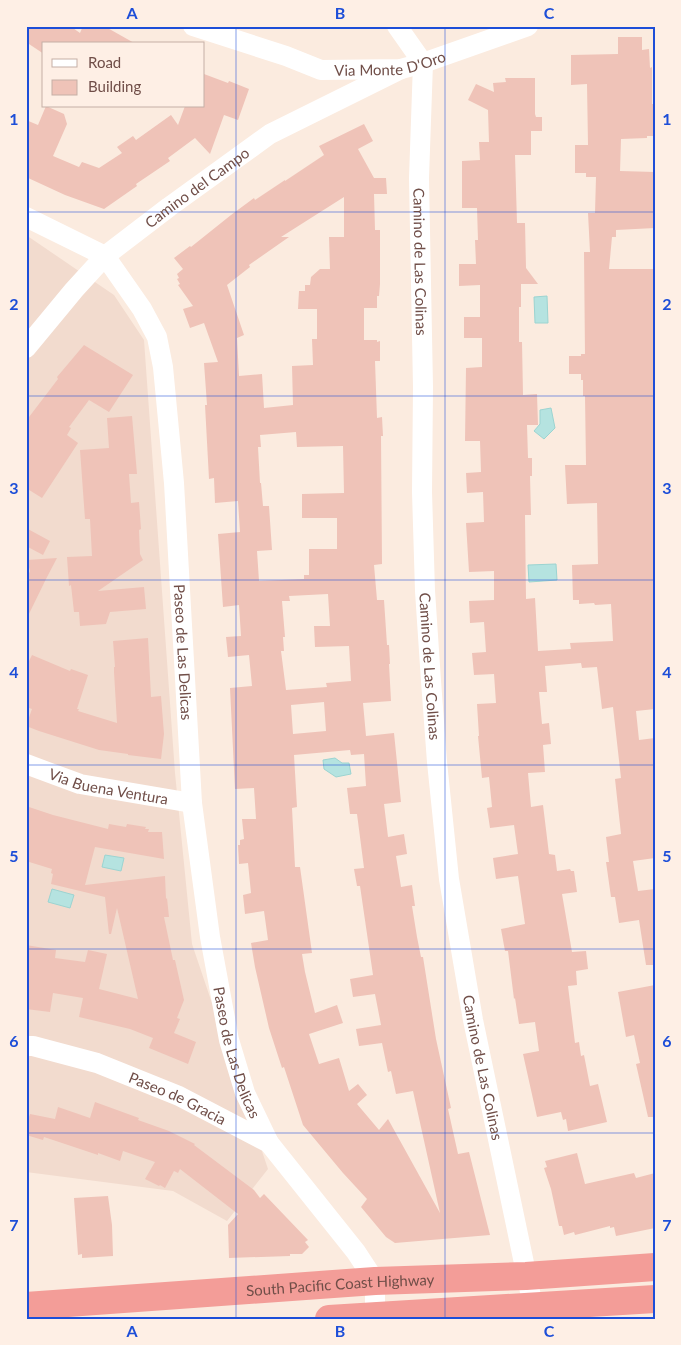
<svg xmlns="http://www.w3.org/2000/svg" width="681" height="1345" font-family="Lato,sans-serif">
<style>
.residential{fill:#f2dbce}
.water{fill:#b5e3e0;stroke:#9cd4d1}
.building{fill:#efc3b8;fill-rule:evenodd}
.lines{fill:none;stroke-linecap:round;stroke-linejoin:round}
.minor{stroke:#fff;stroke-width:20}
.highway{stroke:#f39d98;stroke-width:28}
.grid{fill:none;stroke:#1d4ed8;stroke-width:1;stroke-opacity:0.55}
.labels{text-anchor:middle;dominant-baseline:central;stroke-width:4.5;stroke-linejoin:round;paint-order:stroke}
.street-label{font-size:15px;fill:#704e48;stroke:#feefe5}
.neatline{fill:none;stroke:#1d4ed8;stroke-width:2}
.grid-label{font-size:16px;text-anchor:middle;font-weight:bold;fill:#1d4ed8}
</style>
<rect width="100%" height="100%" fill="#fbebdf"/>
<path class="residential" d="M 26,235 L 114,295 L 144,340 L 175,773 L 192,944 L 268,1169 L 227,1221 L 173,1191 L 26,1172 Z"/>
<g class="water">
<path d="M 547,296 L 548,323 L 535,323 L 534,297 Z"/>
<path d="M 551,408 L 555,428 L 544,439 L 534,431 L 540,424 L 540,410 Z"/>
<path d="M 556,564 L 557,580 L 529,582 L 528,565 Z"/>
<path d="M 335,758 L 342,763 L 349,763 L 351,774 L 336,777 L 324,769 L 323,760 Z"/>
<path d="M 105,855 L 124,858 L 121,871 L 102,867 Z"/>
<path d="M 52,889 L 74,895 L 70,908 L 48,902 Z"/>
</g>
<g class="building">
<path d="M 26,26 L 70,26 L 80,33 L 83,26 L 104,26 L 136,44 L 44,44 L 44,54 L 26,42 Z"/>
<path d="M 618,37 L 642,37 L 642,50 L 649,49 L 650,68 L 652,67 L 652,104 L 655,104 L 655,136 L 647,136 L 647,138 L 621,139 L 620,171 L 655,172 L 655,228 L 616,230 L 616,237 L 612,237 L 609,269 L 655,269 L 655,709 L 636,711 L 639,740 L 655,738 L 655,858 L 633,861 L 638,891 L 655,889 L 655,965 L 646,965 L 639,920 L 619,923 L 615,897 L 611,897 L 606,862 L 609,862 L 606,837 L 621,834 L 615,779 L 621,778 L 613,707 L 602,709 L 597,667 L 582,668 L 581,663 L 545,666 L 547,692 L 539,692 L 542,724 L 549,723 L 551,744 L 543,745 L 545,772 L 528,773 L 531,807 L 543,805 L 549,854 L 555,855 L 557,871 L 570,869 L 571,871 L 574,871 L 577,892 L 562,894 L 572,952 L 586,951 L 588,969 L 576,971 L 577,985 L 568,986 L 575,1043 L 579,1042 L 581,1056 L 584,1055 L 590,1086 L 598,1084 L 607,1122 L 568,1131 L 566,1119 L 563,1120 L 561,1112 L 537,1117 L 523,1054 L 539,1051 L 535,1022 L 519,1024 L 515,998 L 514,999 L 508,951 L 505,951 L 501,929 L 525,924 L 518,876 L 496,879 L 493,858 L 518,854 L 514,825 L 490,828 L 487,808 L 492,807 L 489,777 L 482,778 L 478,736 L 479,736 L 477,704 L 496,703 L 494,674 L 474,675 L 472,653 L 486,652 L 484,622 L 470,623 L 469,601 L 494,600 L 494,571 L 469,572 L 466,523 L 484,522 L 483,492 L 467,493 L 466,473 L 481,472 L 480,441 L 465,441 L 466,368 L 482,367 L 482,338 L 464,338 L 464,317 L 480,317 L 480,285 L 459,286 L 459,264 L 476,264 L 475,240 L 478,240 L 477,208 L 462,208 L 462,161 L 480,160 L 479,142 L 489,142 L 488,110 L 468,100 L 476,84 L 494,92 L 493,83 L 506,82 L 505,78 L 535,78 L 535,114 L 536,117 L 542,117 L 542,131 L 531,131 L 531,155 L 515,155 L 517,223 L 525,223 L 526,268 L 538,284 L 521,284 L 521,307 L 519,307 L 519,342 L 522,342 L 523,395 L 537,394 L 538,425 L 527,425 L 528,458 L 532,458 L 532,476 L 530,476 L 531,515 L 525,515 L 526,599 L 535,598 L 538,651 L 571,649 L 570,643 L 613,641 L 611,604 L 595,605 L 594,603 L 579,604 L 579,600 L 573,600 L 572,565 L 598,564 L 597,503 L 567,504 L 565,465 L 586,465 L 585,396 L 583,396 L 583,380 L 581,380 L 581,374 L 569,374 L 569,356 L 581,356 L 581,354 L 585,354 L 584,252 L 590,252 L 588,213 L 595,213 L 596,177 L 586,177 L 586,173 L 575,173 L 575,145 L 588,145 L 587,84 L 571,85 L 571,55 L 618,54 Z"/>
<path d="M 204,74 L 228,83 L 229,81 L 249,89 L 238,120 L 224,115 L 210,154 L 195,138 L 168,158 L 170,161 L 136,184 L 137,186 L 104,209 L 65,195 L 26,177 L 26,120 L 38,125 L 46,106 L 64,114 L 67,124 L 53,156 L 79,167 L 82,162 L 99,168 L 122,153 L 117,147 L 133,136 L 136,140 L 171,115 L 178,125 L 185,106 L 204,106 Z"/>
<path d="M 364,124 L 373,141 L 358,149 L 374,178 L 386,178 L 387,194 L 374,194 L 375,230 L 380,230 L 380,284 L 379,296 L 377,296 L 377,308 L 364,308 L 364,340 L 377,340 L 377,342 L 380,341 L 380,361 L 375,361 L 377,418 L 382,417 L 383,436 L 381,436 L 382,564 L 374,565 L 377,600 L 384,600 L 387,645 L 389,645 L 390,664 L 389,664 L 391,701 L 363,703 L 366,736 L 394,733 L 401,802 L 384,804 L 388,837 L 404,834 L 407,854 L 396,856 L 401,887 L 412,885 L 415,906 L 412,906 L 417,937 L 421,957 L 423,957 L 436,1039 L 451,1108 L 448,1109 L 458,1154 L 469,1152 L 490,1235 L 395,1243 L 386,1237 L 361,1207 L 367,1199 L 343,1173 L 303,1125 L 284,1067 L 282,1068 L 269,1028 L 255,967 L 251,943 L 268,940 L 264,911 L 245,914 L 243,895 L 251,893 L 248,863 L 239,864 L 238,845 L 240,845 L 240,840 L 244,839 L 242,819 L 256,819 L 254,788 L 235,789 L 230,688 L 252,686 L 249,655 L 228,657 L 226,637 L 241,636 L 239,605 L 223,607 L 218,534 L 240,532 L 238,501 L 215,503 L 214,478 L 209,479 L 205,405 L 207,405 L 204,363 L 218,362 L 204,323 L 190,328 L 183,309 L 193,306 L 178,285 L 180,284 L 177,279 L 179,278 L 177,274 L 183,269 L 174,258 L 190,246 L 191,247 L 231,215 L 254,198 L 255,200 L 285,180 L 285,181 L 324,155 L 319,146 ZM 344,197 L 344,237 L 329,237 L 330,269 L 320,269 L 311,277 L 310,285 L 305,285 L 305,291 L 299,291 L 298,309 L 317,309 L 317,339 L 312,339 L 313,365 L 292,366 L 293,405 L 264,408 L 262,374 L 239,376 L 237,338 L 244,335 L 227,285 L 250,267 L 249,265 L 289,237 L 281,237 ZM 296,432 L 297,447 L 343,446 L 344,493 L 302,494 L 302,518 L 337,518 L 337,549 L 309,549 L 309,575 L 304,575 L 304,579 L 259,581 L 257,551 L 272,550 L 269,506 L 263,506 L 261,483 L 260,483 L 258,447 L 261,447 L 260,435 ZM 328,594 L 330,626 L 314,626 L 315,647 L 349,646 L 351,681 L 326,683 L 327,687 L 286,690 L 281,651 L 284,651 L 283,637 L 285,637 L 282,601 L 290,601 L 289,596 ZM 324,702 L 326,731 L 293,734 L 291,705 ZM 350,750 L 351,755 L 364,754 L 366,786 L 347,788 L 350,814 L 357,814 L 364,868 L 354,869 L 357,886 L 360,886 L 373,975 L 350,979 L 353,997 L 375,994 L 381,1025 L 356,1029 L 359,1046 L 382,1043 L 388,1072 L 391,1071 L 396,1094 L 413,1091 L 440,1213 L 388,1119 L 379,1130 L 357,1104 L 367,1095 L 358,1084 L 349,1091 L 339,1058 L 319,1064 L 309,1034 L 343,1023 L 337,1005 L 315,1013 L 305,972 L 302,954 L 312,953 L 300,867 L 295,867 L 292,808 L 297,807 L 294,755 Z"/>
<path d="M 84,345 L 133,375 L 109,412 L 89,400 L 69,427 L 71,428 L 67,435 L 78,443 L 42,498 L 26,488 L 26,421 L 58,379 L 57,377 Z"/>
<path d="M 132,416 L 137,474 L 129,474 L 131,503 L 139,502 L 141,529 L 139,530 L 140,554 L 143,560 L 98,591 L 144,587 L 146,609 L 110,612 L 106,624 L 80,626 L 79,612 L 74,612 L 71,585 L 69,586 L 67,557 L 92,556 L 90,519 L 85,519 L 80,450 L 109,448 L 107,418 Z"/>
<path d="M 26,528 L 50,541 L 43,555 L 26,546 Z"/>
<path d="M 57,558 L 46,579 L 26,620 L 26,580 L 30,571 L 27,560 Z"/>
<path d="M 148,638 L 151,697 L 161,696 L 164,734 L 161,759 L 128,755 L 128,754 L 99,750 L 39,731 L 26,726 L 32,709 L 26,707 L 26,667 L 32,655 L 70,671 L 71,669 L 88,675 L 77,709 L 79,709 L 78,711 L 117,723 L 114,672 L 114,667 L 115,667 L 113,641 Z"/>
<path d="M 26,806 L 53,815 L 108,829 L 109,824 L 126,827 L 127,824 L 146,827 L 145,829 L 149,829 L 148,832 L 162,832 L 164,859 L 95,847 L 85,885 L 165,876 L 166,899 L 167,898 L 169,917 L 164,917 L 173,960 L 175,960 L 184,1000 L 177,1018 L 180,1019 L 174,1033 L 196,1042 L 188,1064 L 149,1048 L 153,1038 L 130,1029 L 79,1017 L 83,998 L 53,993 L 50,1012 L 26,1009 L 26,945 L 56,950 L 55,958 L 85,962 L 88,950 L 107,954 L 99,989 L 138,999 L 117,908 L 111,934 L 109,934 L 105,897 L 51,884 L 53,874 L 51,873 L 52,869 L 26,861 Z"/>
<path d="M 655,985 L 655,1117 L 648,1117 L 636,1064 L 640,1063 L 634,1035 L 626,1037 L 618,992 Z"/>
<path d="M 95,1102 L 139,1118 L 138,1120 L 169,1131 L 195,1144 L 194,1145 L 254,1190 L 260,1198 L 264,1194 L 308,1240 L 305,1242 L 309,1247 L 302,1254 L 290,1254 L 290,1256 L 229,1258 L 228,1225 L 238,1214 L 180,1169 L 178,1173 L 174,1171 L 165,1188 L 160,1185 L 159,1186 L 145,1179 L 155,1162 L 123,1151 L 120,1161 L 98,1153 L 98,1155 L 44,1137 L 43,1140 L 26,1135 L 26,1126 L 30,1114 L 55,1119 L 58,1107 L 90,1118 Z"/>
<path d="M 577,1153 L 585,1184 L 634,1173 L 636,1178 L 655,1173 L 655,1228 L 616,1236 L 614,1227 L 610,1228 L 610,1226 L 575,1235 L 574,1232 L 564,1235 L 562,1226 L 559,1226 L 551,1189 L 544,1168 L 547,1167 L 545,1161 Z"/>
<path d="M 108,1196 L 112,1225 L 113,1256 L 82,1258 L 82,1254 L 78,1255 L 74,1198 Z"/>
</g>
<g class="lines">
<g class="minor">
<path id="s1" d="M 193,26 L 286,56 L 321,70 L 401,69 L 423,63 L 528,26"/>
<path id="s2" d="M 397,26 L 423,63 L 419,178 L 423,387 L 422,492 L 425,591 L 431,681 L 437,762 L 449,879 L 473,1020 L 533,1306"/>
<path id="s3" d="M 26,217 L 105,256 L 142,309 L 157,337 L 163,367 L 174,483 L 192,803 L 210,937 L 229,1040 L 245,1093 L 269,1143"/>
<path id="s4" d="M 26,348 L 74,290 L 105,256 L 169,207 L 270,134 L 401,69"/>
<path id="s5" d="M 26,764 L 80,784 L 192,803"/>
<path id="s6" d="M 26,1046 L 33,1046 L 97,1063 L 179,1096 L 269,1143 L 356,1252 L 375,1281 L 375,1316"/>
</g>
<g class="highway">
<path id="s7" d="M 26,1306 L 375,1281 L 526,1276 L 655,1267"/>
<path d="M 329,1319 L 655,1299"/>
</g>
</g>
<path class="grid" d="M 236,26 L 236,1319M 445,26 L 445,1319M 26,212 L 655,212M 26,396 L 655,396M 26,580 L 655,580M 26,765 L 655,765M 26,949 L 655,949M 26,1133 L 655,1133"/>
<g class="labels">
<g class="street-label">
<text stroke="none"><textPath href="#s1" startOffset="205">Via Monte D'Oro</textPath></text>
<text stroke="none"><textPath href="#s4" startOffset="236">Camino del Campo</textPath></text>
<text stroke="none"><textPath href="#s2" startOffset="244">Camino de Las Colinas</textPath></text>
<text stroke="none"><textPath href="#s3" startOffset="501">Paseo de Las Delicas</textPath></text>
<text stroke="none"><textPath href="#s2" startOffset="649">Camino de Las Colinas</textPath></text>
<text stroke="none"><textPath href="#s5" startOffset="86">Via Buena Ventura</textPath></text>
<text stroke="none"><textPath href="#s3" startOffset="906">Paseo de Las Delicas</textPath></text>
<text stroke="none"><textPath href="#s2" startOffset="1054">Camino de Las Colinas</textPath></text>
<text stroke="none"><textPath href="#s6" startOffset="161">Paseo de Gracia</textPath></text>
<text stroke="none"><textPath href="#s7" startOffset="315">South Pacific Coast Highway</textPath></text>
</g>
</g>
<rect width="681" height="1345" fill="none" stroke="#feefe5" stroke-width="55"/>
<rect x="42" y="42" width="162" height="65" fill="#feefe5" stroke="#c5afa6"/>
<rect x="52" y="59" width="25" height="8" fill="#ffffff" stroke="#c5afa6"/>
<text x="88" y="68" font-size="15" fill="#704e48">Road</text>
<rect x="52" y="80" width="25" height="15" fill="#efc3b8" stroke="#c5afa6"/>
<text x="88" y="92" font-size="15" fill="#704e48">Building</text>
<rect x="28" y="28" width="626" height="1290" class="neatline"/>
<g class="grid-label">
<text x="132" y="19">A</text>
<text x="340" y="19">B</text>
<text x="549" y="19">C</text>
<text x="14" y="125">1</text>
<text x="667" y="125">1</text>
<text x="14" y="310">2</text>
<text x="667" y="310">2</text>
<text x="14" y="494">3</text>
<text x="667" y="494">3</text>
<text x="14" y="678">4</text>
<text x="667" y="678">4</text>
<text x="14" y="862">5</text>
<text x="667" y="862">5</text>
<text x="14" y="1047">6</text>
<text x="667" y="1047">6</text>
<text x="14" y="1231">7</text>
<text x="667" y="1231">7</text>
<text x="132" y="1337">A</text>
<text x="340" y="1337">B</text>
<text x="549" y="1337">C</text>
</g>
</svg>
